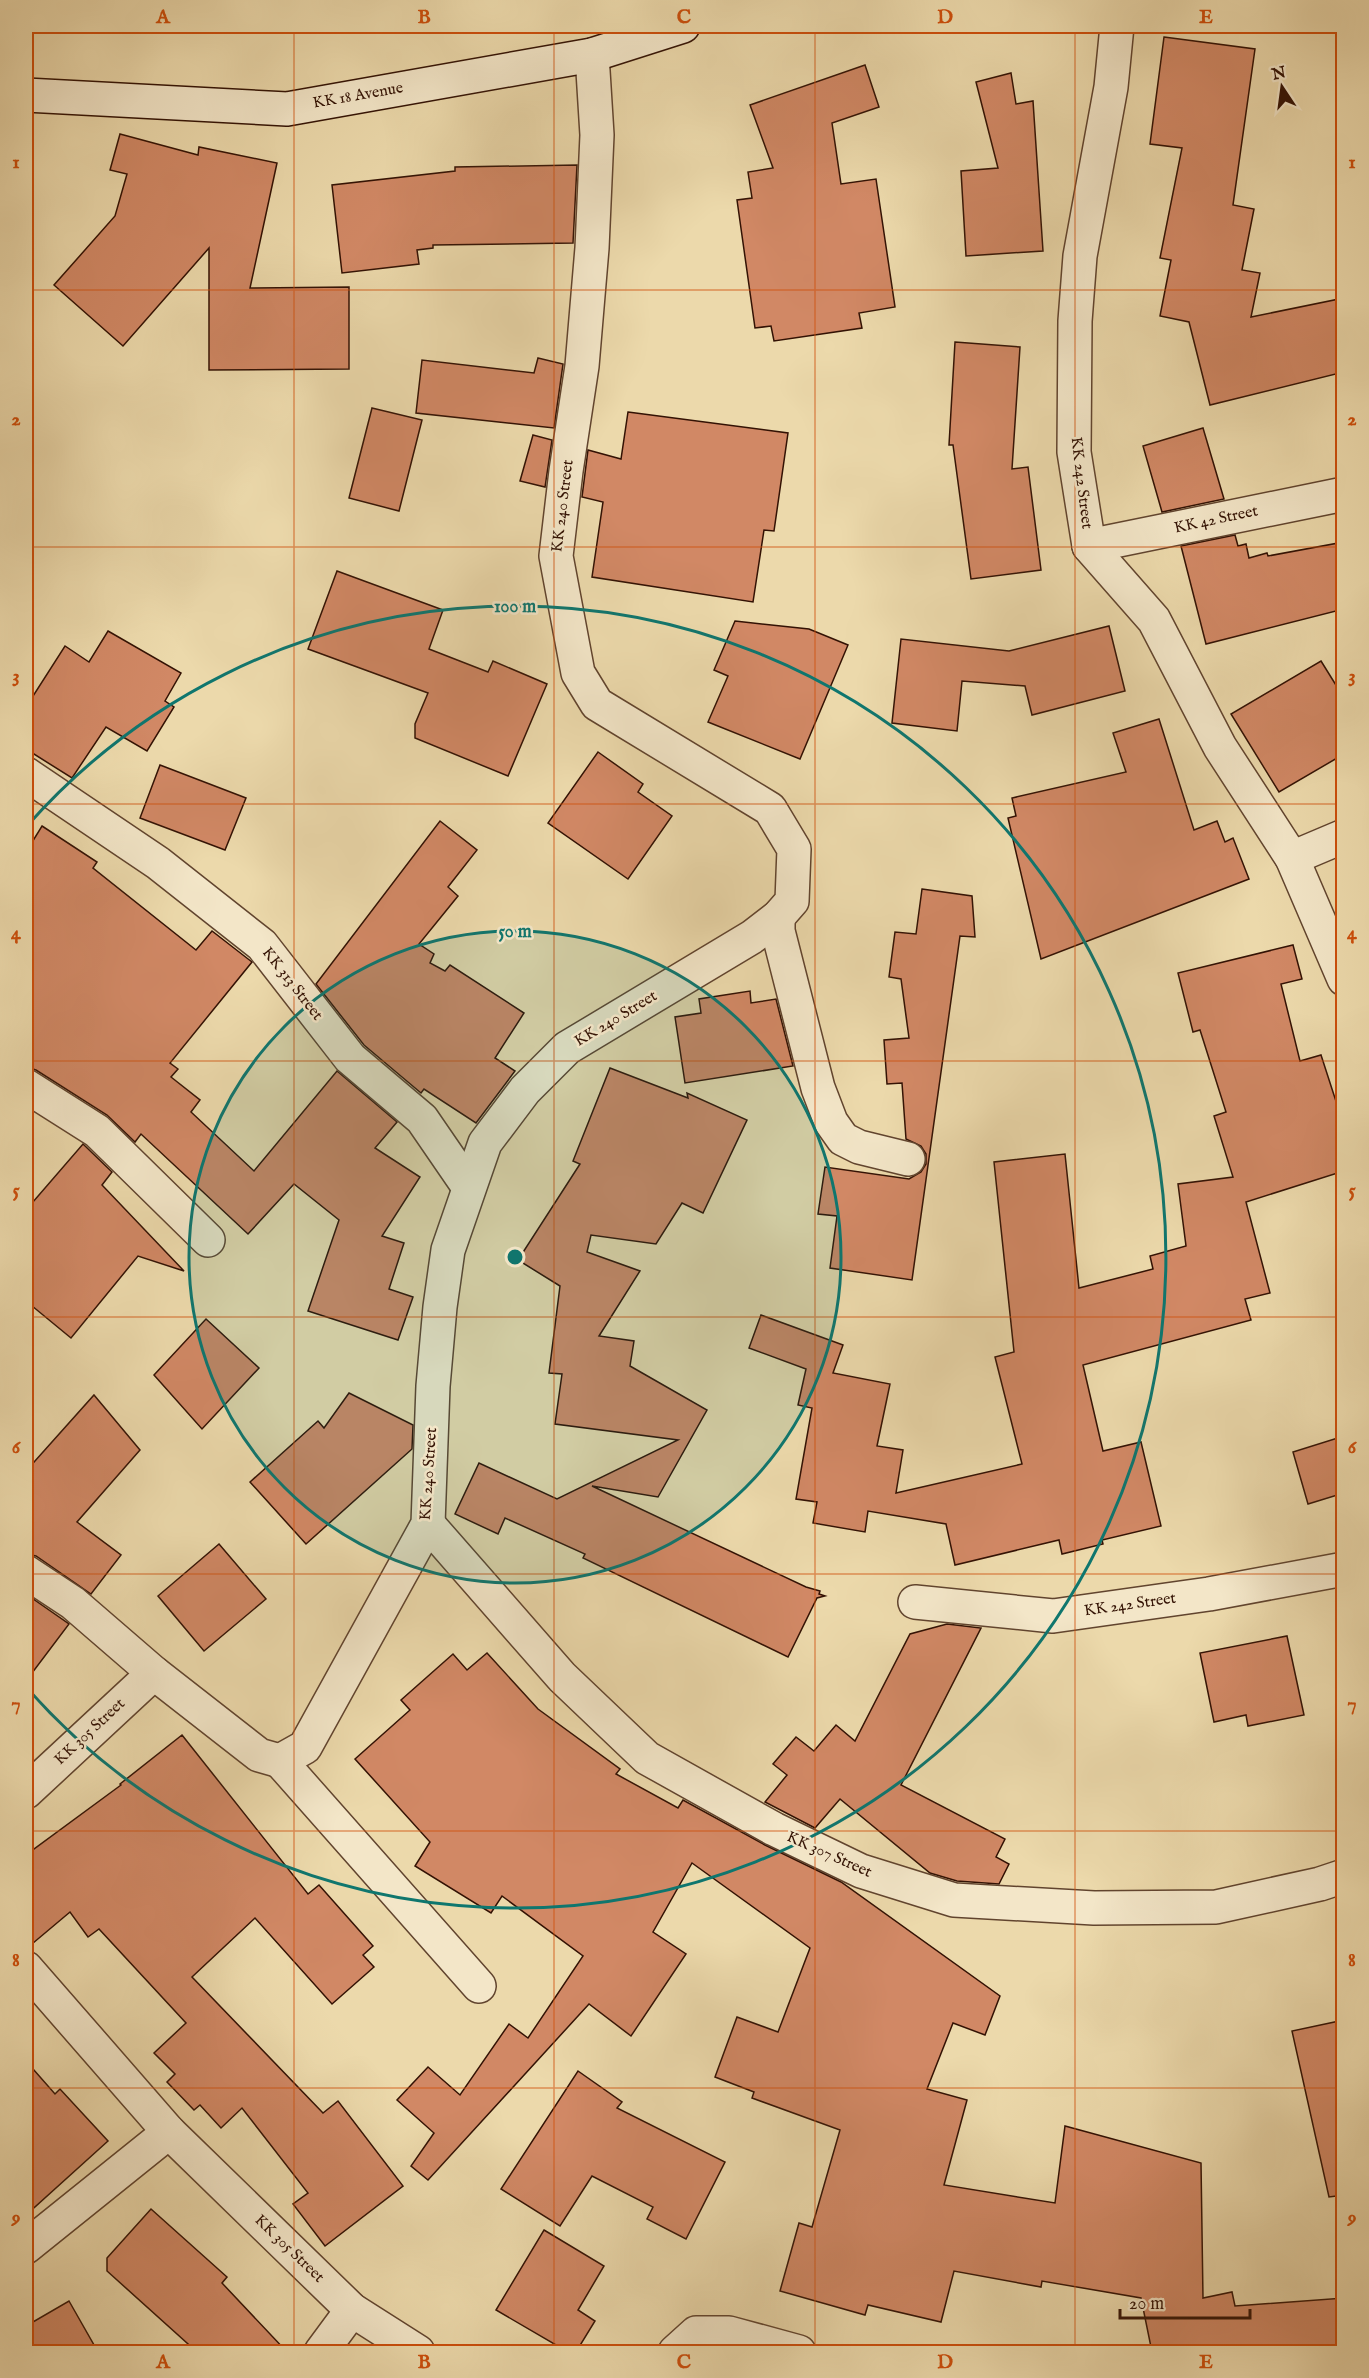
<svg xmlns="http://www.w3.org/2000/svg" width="1369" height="2378" font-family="'IM FELL English',serif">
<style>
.building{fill:#d18865;stroke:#331204;stroke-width:1.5}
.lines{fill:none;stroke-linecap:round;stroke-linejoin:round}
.street-casing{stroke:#61442e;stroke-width:36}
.secondary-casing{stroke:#331204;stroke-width:36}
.street{stroke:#f3e6c8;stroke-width:33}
.secondary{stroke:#f3e6c8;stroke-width:33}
.grid{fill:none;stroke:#cd4e0b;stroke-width:1.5;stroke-opacity:0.55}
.ring{fill:none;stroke:#0f766e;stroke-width:3}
.labels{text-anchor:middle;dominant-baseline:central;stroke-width:5;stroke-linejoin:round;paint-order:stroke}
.street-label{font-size:16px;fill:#331204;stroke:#f3e6c8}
.centre{fill:#0f766e;stroke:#f3e6c8;stroke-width:3}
.ring-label{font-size:18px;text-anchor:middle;font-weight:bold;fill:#0f766e;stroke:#f3e6c8;stroke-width:5;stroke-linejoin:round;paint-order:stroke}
.neatline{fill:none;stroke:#cd4e0b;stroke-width:2}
.grid-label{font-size:20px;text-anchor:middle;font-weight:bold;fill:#cd4e0b}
</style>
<rect width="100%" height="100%" fill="#ecd9ab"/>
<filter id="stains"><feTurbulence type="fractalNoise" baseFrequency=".00333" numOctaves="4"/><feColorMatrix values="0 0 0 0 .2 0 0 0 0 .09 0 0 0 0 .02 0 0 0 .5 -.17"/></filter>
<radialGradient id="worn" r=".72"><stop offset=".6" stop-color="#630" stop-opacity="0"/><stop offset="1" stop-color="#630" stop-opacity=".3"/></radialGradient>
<g class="building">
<path d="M 1164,37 L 1255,49 L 1233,205 L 1254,209 L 1242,270 L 1260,273 L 1251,317 L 1344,298 L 1344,372 L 1210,405 L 1189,322 L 1160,316 L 1171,260 L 1160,258 L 1182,148 L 1150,144 Z"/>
<path d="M 865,65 L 879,107 L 832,123 L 841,184 L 876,179 L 895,307 L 859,313 L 862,328 L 774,341 L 771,326 L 755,328 L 737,200 L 752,198 L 748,172 L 773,168 L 750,105 Z"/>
<path d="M 1011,73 L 1016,104 L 1033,101 L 1043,251 L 966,256 L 961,171 L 998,168 L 976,82 Z"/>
<path d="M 120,134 L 198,155 L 199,147 L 277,163 L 250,288 L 349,287 L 349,369 L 209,370 L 209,248 L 123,346 L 54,285 L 115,216 L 127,174 L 110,170 Z"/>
<path d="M 577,165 L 573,243 L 433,245 L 433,248 L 417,250 L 419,264 L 342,273 L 332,185 L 455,171 L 455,167 Z"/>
<path d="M 955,342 L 1020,347 L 1012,469 L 1028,467 L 1041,570 L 971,579 L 953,445 L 949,445 Z"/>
<path d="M 538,358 L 563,364 L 554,428 L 416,413 L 422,360 L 534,373 Z"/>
<path d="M 372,408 L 422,420 L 399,511 L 349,498 Z"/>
<path d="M 628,412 L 788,433 L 774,531 L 764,530 L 753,602 L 592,577 L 603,502 L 582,497 L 588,450 L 621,459 Z"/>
<path d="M 1203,428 L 1224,499 L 1162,512 L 1143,446 Z"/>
<path d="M 533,435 L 552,440 L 545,487 L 520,481 Z"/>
<path d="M 1235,535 L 1238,546 L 1246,544 L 1249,558 L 1267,553 L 1268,556 L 1344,542 L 1344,609 L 1206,644 L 1181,546 Z"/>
<path d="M 337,571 L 443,610 L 429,649 L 488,672 L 493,661 L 547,684 L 508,776 L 415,738 L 415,724 L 428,693 L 308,649 Z"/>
<path d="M 735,621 L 809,629 L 848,645 L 800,759 L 708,722 L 728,676 L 714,670 Z"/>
<path d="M 1109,626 L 1125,691 L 1032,715 L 1025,686 L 962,681 L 957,731 L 892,723 L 901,639 L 1009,651 Z"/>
<path d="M 108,631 L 181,673 L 165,701 L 174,707 L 147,751 L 106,727 L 72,778 L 26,749 L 26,707 L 65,646 L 89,662 Z"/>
<path d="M 1321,661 L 1344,698 L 1344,754 L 1279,792 L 1231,714 Z"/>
<path d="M 1159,719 L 1194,830 L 1217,821 L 1225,842 L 1233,838 L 1249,879 L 1041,959 L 1008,818 L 1016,816 L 1012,798 L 1126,772 L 1113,733 Z"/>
<path d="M 598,752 L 643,784 L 638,792 L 672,816 L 628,879 L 548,823 Z"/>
<path d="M 160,765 L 246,798 L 225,850 L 140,818 Z"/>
<path d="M 440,821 L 477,850 L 448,887 L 458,896 L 419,944 L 434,954 L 430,963 L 445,971 L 450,965 L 524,1013 L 495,1058 L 515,1071 L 476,1123 L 424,1089 L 421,1093 L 364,1045 L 316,984 Z"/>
<path d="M 42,826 L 97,862 L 93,868 L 196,950 L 212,931 L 252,962 L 170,1063 L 178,1069 L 171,1077 L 200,1100 L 191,1112 L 254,1171 L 337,1071 L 397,1122 L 375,1148 L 420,1177 L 382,1236 L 404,1243 L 389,1289 L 413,1297 L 398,1340 L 308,1311 L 339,1220 L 294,1184 L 248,1234 L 141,1134 L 135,1142 L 107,1115 L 36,1070 L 26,1067 L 26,852 Z"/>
<path d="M 922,889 L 972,896 L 975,937 L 960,936 L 912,1280 L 830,1268 L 837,1216 L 818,1214 L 825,1167 L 909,1179 L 921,1172 L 926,1164 L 926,1154 L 921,1146 L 906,1139 L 902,1083 L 887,1084 L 884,1040 L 909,1038 L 901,979 L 889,977 L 895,932 L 916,934 Z"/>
<path d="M 1293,945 L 1302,979 L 1281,984 L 1300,1061 L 1321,1055 L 1344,1126 L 1344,1171 L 1246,1202 L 1270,1293 L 1245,1299 L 1251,1320 L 1083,1365 L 1103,1451 L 1141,1442 L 1161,1526 L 1102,1540 L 1103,1544 L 1062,1554 L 1059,1540 L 955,1565 L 946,1524 L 868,1511 L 865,1532 L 813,1523 L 817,1502 L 796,1499 L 812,1408 L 798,1405 L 806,1369 L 749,1348 L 761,1315 L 843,1345 L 833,1373 L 890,1384 L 877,1446 L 903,1450 L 896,1493 L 1022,1464 L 995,1357 L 1014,1352 L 994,1162 L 1065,1154 L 1079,1288 L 1153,1269 L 1150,1256 L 1186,1246 L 1178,1184 L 1233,1177 L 1214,1116 L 1226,1112 L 1200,1030 L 1193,1032 L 1178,973 Z"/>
<path d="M 750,991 L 751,1003 L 776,999 L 793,1066 L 685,1083 L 675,1017 L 701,1013 L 699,999 Z"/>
<path d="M 610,1068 L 688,1098 L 687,1093 L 747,1120 L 703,1213 L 682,1203 L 656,1244 L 591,1235 L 587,1252 L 640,1271 L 599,1336 L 634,1341 L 630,1366 L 707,1410 L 658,1497 L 592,1486 L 806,1587 L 820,1591 L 819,1594 L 825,1596 L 817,1598 L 788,1657 L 583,1558 L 585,1554 L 505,1518 L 498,1534 L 455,1514 L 479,1463 L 557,1499 L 678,1440 L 555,1424 L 562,1374 L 549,1373 L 560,1286 L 518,1260 L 580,1164 L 573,1161 Z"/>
<path d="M 83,1144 L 112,1172 L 102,1185 L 184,1271 L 138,1256 L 71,1338 L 26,1301 L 26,1210 Z"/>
<path d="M 206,1319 L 259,1368 L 202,1429 L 154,1375 Z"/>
<path d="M 349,1393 L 413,1425 L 412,1449 L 306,1544 L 250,1482 L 318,1421 L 324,1428 Z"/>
<path d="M 94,1395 L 140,1450 L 77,1522 L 121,1555 L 91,1594 L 36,1556 L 26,1554 L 26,1471 Z"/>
<path d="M 1344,1436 L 1344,1493 L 1308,1504 L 1293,1452 Z"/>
<path d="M 219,1544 L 266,1599 L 204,1651 L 158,1596 Z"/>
<path d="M 26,1594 L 69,1624 L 26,1681 Z"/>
<path d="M 947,1624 L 981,1628 L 901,1785 L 1005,1839 L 996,1857 L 1009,1864 L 999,1884 L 957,1881 L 930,1873 L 840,1799 L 815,1828 L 765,1802 L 787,1775 L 773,1764 L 796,1737 L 814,1751 L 836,1725 L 855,1741 L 910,1634 Z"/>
<path d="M 1287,1636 L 1304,1715 L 1248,1726 L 1246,1715 L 1214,1722 L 1200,1653 Z"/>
<path d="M 487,1653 L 538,1709 L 620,1769 L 616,1774 L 678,1808 L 683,1800 L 765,1845 L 841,1882 L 1000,1996 L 985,2035 L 953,2023 L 927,2089 L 967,2100 L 944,2185 L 1055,2203 L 1065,2126 L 1201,2163 L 1203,2298 L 1232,2292 L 1235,2306 L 1344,2298 L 1344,2352 L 1152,2352 L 1141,2298 L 1042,2281 L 1041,2287 L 954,2271 L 941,2322 L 868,2305 L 865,2315 L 780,2291 L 799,2223 L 812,2227 L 840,2130 L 752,2098 L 754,2092 L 715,2077 L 737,2017 L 778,2032 L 810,1948 L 692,1863 L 653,1932 L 686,1954 L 631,2036 L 589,2004 L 428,2180 L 411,2166 L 434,2133 L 397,2100 L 428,2067 L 460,2095 L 509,2024 L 528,2038 L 583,1956 L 502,1896 L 491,1913 L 415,1866 L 430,1842 L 355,1759 L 410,1710 L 401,1700 L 453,1654 L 467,1670 Z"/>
<path d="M 182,1735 L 308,1894 L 319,1885 L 373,1946 L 363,1955 L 374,1967 L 332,2004 L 255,1918 L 192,1977 L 323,2113 L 338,2101 L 403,2186 L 325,2246 L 293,2204 L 308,2193 L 242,2108 L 221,2128 L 200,2105 L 194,2110 L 167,2082 L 175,2074 L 154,2053 L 186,2023 L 99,1929 L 88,1937 L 70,1912 L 26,1949 L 26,1855 L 121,1785 L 120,1784 Z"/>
<path d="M 1344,2020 L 1344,2195 L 1329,2197 L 1292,2031 Z"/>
<path d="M 26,2061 L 55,2094 L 60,2089 L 108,2141 L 26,2215 Z"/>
<path d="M 578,2071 L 622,2102 L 617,2108 L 725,2162 L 686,2239 L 647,2219 L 653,2207 L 592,2176 L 560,2226 L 501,2189 Z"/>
<path d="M 151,2209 L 227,2277 L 222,2283 L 287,2352 L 197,2352 L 107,2271 L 107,2258 Z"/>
<path d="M 544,2230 L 604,2266 L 578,2310 L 595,2321 L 576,2352 L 568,2352 L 496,2310 Z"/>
<path d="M 69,2301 L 98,2352 L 26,2352 L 26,2326 Z"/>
</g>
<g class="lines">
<defs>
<g id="street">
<path d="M 1117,26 L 1111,87 L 1080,256 L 1075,321 L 1074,452 L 1089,546 L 1154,620 L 1220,747 L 1292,858 L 1344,979"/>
<path d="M 1089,546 L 1344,494"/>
<path d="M 26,774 L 158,863 L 262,945 L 350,1058 L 422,1119 L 468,1186"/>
<path d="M 1292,858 L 1344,836"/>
<path d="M 778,917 L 778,931 L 818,1088 L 831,1122 L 843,1139 L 859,1147 L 908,1159"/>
<path d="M 26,1086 L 97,1131 L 208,1240"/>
<path d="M 428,1524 L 562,1677 L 647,1758 L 774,1829 L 861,1871 L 954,1900 L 1094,1908 L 1216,1907 L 1320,1884 L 1344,1876"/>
<path d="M 26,1572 L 73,1603 L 154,1673 L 259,1755 L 280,1761 L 305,1747 L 428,1524 L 433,1386 L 440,1307 L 448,1250 L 485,1143 L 525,1090 L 567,1048 L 752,937 L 778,917 L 792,901 L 794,849 L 770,809 L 597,704 L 578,673 L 556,556 L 566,471 L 582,366 L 592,248 L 597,135 L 592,55"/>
<path d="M 915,1602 L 1053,1616 L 1209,1594 L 1344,1569"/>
<path d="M 280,1761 L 479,1986"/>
<path d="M 26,1792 L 154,1673"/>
<path d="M 26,1968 L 169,2132 L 352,2310 L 418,2352"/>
<path d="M 26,2247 L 169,2132"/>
<path d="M 321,2352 L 352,2310"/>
<path d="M 675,2352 L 696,2333 L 729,2333 L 799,2352"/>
</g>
<path id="secondary" d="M 26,95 L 287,109 L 592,55 L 683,26"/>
</defs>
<use href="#street" class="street-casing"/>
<use href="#secondary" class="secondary-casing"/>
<use href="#street" class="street"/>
<use href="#secondary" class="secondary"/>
</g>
<path class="grid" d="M 294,26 L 294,2352M 554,26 L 554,2352M 815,26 L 815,2352M 1075,26 L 1075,2352M 26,290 L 1344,290M 26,547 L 1344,547M 26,804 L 1344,804M 26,1061 L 1344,1061M 26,1317 L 1344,1317M 26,1574 L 1344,1574M 26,1831 L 1344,1831M 26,2088 L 1344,2088"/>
<circle cx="515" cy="1257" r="326" fill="#0f766e" fill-opacity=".12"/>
<g class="ring">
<circle cx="515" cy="1257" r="326"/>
<path d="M27 826A651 651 0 1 1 27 1688"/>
</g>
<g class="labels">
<g class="street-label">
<text transform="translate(358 96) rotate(-10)">KK 18 Avenue</text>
<text transform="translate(1081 483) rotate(83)">KK 242 Street</text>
<text transform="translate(563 506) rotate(-83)">KK 240 Street</text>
<text transform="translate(1216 520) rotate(-12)">KK 42 Street</text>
<text transform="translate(292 984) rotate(52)">KK 313 Street</text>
<text transform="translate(616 1019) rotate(-31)">KK 240 Street</text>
<text transform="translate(429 1474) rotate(-86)">KK 240 Street</text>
<text transform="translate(1130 1605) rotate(-8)">KK 242 Street</text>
<text transform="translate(90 1732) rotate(-43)">KK 305 Street</text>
<text transform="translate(829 1855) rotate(24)">KK 307 Street</text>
<text transform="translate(289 2249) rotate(44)">KK 305 Street</text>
</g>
</g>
<circle cx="515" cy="1257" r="9" class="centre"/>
<g class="ring-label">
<text x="515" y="612">100 m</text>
<text x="515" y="937">50 m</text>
</g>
<rect width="1369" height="2378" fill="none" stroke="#ecd9ab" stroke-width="66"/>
<g transform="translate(1282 87) rotate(347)" stroke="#f3e6c8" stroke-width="4.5" paint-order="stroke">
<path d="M0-4.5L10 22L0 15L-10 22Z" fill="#331204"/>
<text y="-9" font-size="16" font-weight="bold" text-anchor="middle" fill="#331204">N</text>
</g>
<path d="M1120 2309v9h130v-9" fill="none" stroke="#331204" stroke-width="3"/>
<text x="1129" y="2309" font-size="18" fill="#331204" stroke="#f3e6c8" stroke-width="4.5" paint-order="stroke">20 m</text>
<rect x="33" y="33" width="1303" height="2312" class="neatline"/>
<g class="grid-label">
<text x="163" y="23">A</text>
<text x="424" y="23">B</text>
<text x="684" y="23">C</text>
<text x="945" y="23">D</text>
<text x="1206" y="23">E</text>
<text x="16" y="168">1</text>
<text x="1352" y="168">1</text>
<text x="16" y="425">2</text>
<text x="1352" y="425">2</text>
<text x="16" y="682">3</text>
<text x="1352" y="682">3</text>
<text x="16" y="939">4</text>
<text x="1352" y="939">4</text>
<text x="16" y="1196">5</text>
<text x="1352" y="1196">5</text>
<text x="16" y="1453">6</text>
<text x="1352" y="1453">6</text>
<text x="16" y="1710">7</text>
<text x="1352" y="1710">7</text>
<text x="16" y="1966">8</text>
<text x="1352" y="1966">8</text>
<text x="16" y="2223">9</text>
<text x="1352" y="2223">9</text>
<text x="163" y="2368">A</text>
<text x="424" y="2368">B</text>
<text x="684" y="2368">C</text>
<text x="945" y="2368">D</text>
<text x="1206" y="2368">E</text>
</g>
<rect width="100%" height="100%" filter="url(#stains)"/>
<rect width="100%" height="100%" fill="url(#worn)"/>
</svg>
